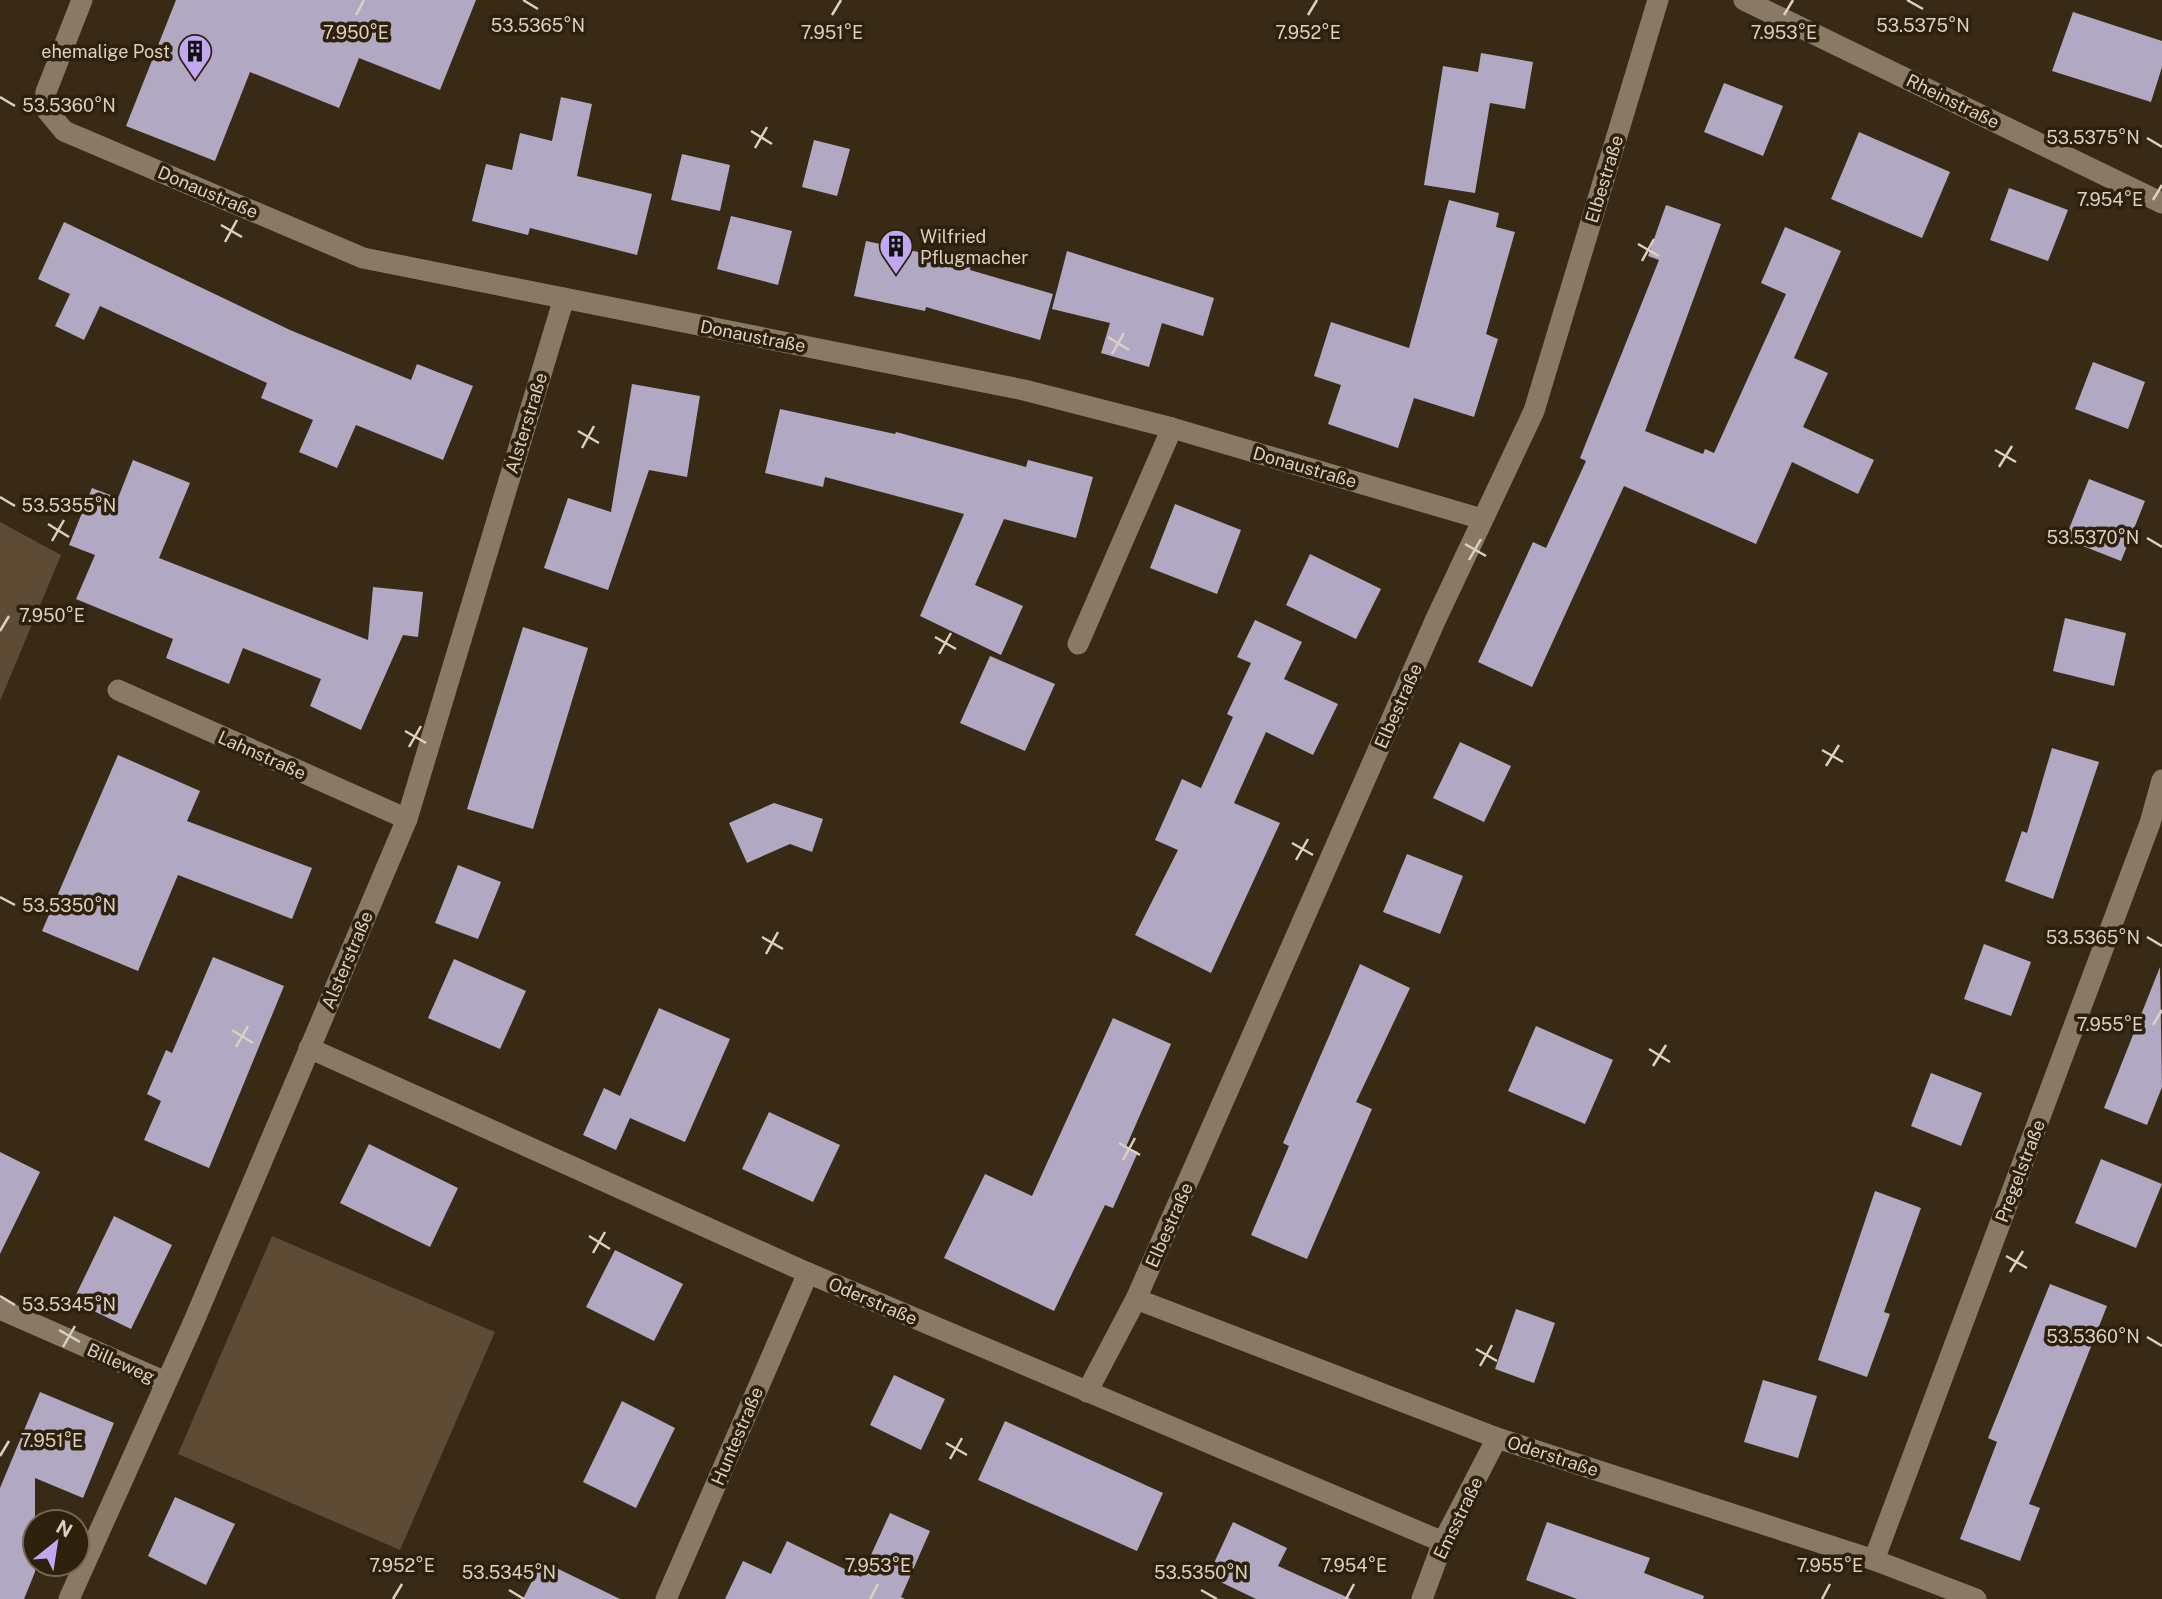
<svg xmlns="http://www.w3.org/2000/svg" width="2162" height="1599" font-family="'Public Sans',sans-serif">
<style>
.green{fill:#5d4c33}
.building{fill:#b1a9c4}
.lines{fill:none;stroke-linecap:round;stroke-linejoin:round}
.minor{stroke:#8b7a63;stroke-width:21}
.ticks{fill:none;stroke:#dad1c4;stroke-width:2.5}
.labels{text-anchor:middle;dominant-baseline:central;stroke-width:7;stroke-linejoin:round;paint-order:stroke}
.poi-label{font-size:18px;fill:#dad1c4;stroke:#2e200b;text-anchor:end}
.street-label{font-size:18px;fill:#dad1c4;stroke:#2e200b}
.ticks-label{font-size:18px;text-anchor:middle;fill:#dad1c4;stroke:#2e200b;stroke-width:7;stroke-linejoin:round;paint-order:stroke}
</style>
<rect width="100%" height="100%" fill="#392a15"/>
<g class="green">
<path d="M 0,522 L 61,555 L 0,701 Z"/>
<path d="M 272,1236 L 495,1332 L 400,1550 L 178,1454 Z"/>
</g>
<g class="building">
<path d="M 176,0 L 476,0 L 440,90 L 359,58 L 339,108 L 250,72 L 215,161 L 126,126 Z"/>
<path d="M 2073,12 L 2162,41 L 2162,67 L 2151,102 L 2052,71 Z"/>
<path d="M 1481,53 L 1533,62 L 1525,109 L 1490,103 L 1475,193 L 1424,185 L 1443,66 L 1478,72 Z"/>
<path d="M 1724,83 L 1783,106 L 1763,156 L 1704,132 Z"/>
<path d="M 561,97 L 592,104 L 577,176 L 652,194 L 637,255 L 530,228 L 528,235 L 472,221 L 486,164 L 512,170 L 520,133 L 552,141 Z"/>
<path d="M 1859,132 L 1950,172 L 1922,238 L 1831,199 Z"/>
<path d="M 814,140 L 850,149 L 837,196 L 802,187 Z"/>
<path d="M 682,154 L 730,165 L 720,211 L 671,200 Z"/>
<path d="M 2009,188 L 2068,210 L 2048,261 L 1990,240 Z"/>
<path d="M 1449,200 L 1499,213 L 1496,227 L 1515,232 L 1486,334 L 1498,339 L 1474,417 L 1414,398 L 1398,448 L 1328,424 L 1341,385 L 1314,376 L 1331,322 L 1409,348 Z"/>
<path d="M 1666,205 L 1721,224 L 1645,431 L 1703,454 L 1705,449 L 1714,453 L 1786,294 L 1761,283 L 1785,227 L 1841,251 L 1794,358 L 1828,373 L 1803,427 L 1874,460 L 1858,494 L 1792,462 L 1756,544 L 1624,486 L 1532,687 L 1478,662 L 1533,542 L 1546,548 L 1586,461 L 1580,458 L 1659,260 L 1648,256 Z"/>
<path d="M 731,216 L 792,231 L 778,285 L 717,269 Z"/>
<path d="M 64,222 L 290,330 L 411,380 L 417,364 L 473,386 L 443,460 L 356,425 L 337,468 L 299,452 L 313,420 L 261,398 L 267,383 L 100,306 L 84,340 L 55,326 L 70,294 L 38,279 Z"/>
<path d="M 866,241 L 971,263 L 970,270 L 1053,294 L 1040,340 L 926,307 L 925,311 L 854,296 Z"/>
<path d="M 1067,251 L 1214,298 L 1203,336 L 1162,323 L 1149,367 L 1101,353 L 1110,323 L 1052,309 Z"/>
<path d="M 2093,362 L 2145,382 L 2128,429 L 2075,409 Z"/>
<path d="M 632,384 L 700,396 L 687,477 L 649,470 L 608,590 L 544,568 L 568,498 L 611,512 Z"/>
<path d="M 780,409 L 895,434 L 896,432 L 1026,467 L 1028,460 L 1093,477 L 1076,538 L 1004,519 L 975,585 L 1023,606 L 1001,655 L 920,616 L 964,514 L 825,477 L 823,487 L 765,473 Z"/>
<path d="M 133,460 L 190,483 L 159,558 L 368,640 L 373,587 L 423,592 L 418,637 L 403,635 L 361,730 L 310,706 L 321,679 L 243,648 L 229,684 L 166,658 L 173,639 L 76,599 L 95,555 L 69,545 L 92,488 L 118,498 Z"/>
<path d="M 2089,479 L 2145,501 L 2121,561 L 2065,539 Z"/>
<path d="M 1175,504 L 1241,530 L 1217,594 L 1150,568 Z"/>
<path d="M 1310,554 L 1381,589 L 1356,639 L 1286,605 Z"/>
<path d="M 2065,618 L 2126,633 L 2114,686 L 2053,671 Z"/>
<path d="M 1255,620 L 1302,642 L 1284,679 L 1338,704 L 1313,755 L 1266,732 L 1234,803 L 1280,823 L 1211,973 L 1135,935 L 1178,850 L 1155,840 L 1182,779 L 1201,788 L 1233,717 L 1227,714 L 1251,663 L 1237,657 Z"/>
<path d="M 523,627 L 588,648 L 533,829 L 467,809 Z"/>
<path d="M 990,656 L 1055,684 L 1025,751 L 960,723 Z"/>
<path d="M 1460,742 L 1511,766 L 1484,822 L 1433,798 Z"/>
<path d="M 2052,748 L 2099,762 L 2053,899 L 2005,881 L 2022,831 L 2027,833 Z"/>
<path d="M 118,755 L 200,791 L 187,821 L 312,868 L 292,919 L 178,875 L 138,971 L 42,931 Z"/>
<path d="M 774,803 L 823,819 L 812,852 L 790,844 L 747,863 L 729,823 Z"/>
<path d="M 1407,854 L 1463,876 L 1440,934 L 1383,912 Z"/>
<path d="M 458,865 L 501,882 L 478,939 L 435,923 Z"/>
<path d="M 1984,944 L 2031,962 L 2011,1016 L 1964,999 Z"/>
<path d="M 213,957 L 284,986 L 209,1168 L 144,1140 L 161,1101 L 147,1094 L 166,1050 L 172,1053 Z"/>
<path d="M 454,959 L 526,991 L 500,1049 L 428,1018 Z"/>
<path d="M 1360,964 L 1410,988 L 1356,1102 L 1372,1109 L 1307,1259 L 1251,1235 L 1289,1146 L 1283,1143 Z"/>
<path d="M 2160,967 L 2162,1087 L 2147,1125 L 2104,1108 Z"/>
<path d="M 659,1008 L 730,1039 L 685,1142 L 630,1118 L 616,1150 L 583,1135 L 604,1088 L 620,1096 Z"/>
<path d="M 1113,1018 L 1171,1044 L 1126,1147 L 1138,1152 L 1113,1208 L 1105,1205 L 1054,1311 L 944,1258 L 985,1174 L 1032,1196 Z"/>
<path d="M 1536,1026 L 1613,1060 L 1585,1124 L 1508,1091 Z"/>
<path d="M 1931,1073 L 1982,1093 L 1961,1146 L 1911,1126 Z"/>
<path d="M 769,1112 L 840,1145 L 813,1202 L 742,1169 Z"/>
<path d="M 369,1144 L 458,1188 L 430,1247 L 340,1203 Z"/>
<path d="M 0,1152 L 40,1172 L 0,1254 Z"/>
<path d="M 2101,1159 L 2162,1184 L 2136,1248 L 2075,1223 Z"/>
<path d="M 1875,1191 L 1921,1208 L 1884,1312 L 1890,1314 L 1867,1377 L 1818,1360 Z"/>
<path d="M 114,1216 L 172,1245 L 131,1329 L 73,1301 Z"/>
<path d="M 615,1250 L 683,1284 L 654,1341 L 586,1307 Z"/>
<path d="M 2050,1284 L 2107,1306 L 2029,1504 L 2040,1508 L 2020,1561 L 1960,1539 L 1997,1442 L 1988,1438 Z"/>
<path d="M 1516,1309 L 1555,1323 L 1534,1383 L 1495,1369 Z"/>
<path d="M 894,1375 L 945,1399 L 921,1450 L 870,1425 Z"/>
<path d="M 1763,1380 L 1817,1396 L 1798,1458 L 1744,1442 Z"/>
<path d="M 40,1392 L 114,1423 L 83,1498 L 35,1478 L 35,1572 L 24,1599 L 0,1599 L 0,1488 Z"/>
<path d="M 622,1401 L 675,1428 L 636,1508 L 583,1482 Z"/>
<path d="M 1005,1421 L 1163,1493 L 1137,1551 L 978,1480 Z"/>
<path d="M 175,1497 L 235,1524 L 206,1585 L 148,1556 Z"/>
<path d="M 890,1513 L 930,1531 L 901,1597 L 905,1599 L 725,1599 L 743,1561 L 771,1574 L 787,1541 L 861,1577 Z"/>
<path d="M 1233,1522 L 1287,1548 L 1278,1566 L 1351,1599 L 1256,1599 L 1208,1576 Z"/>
<path d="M 1547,1522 L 1650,1558 L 1644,1573 L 1704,1596 L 1703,1599 L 1577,1599 L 1526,1580 Z"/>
<path d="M 542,1561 L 620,1599 L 523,1599 Z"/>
</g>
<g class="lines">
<g class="minor">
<path d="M 82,0 L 46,92 L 45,108 L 64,131 L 363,258 L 1024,390 L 1172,428 L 1482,519"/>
<path d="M 1744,0 L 2162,203"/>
<path d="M 1078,644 L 1172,428"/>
<path d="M 118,690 L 407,819"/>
<path d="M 309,1048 L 808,1273 L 1443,1542"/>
<path d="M 1136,1299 L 1497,1438 L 1874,1560 L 1976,1599"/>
<path d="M 0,1309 L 166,1382"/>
<path d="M 1087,1392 L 1136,1299 L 1435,621 L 1534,411 L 1658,0"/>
<path d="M 1874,1560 L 2150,823 L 2162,780"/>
<path d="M 69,1599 L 194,1321 L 407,819 L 564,298"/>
<path d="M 666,1599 L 808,1273"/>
<path d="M 1422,1599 L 1443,1542 L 1497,1438"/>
</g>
</g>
<path class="ticks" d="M 523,0 L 538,9M 1907,0 L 1923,9M 356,15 L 364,0M 832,15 L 841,0M 1308,15 L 1317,0M 1784,15 L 1793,0M 0,97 L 15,106M 751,131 L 772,144M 2147,138 L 2162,147M 755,148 L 767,127M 2153,200 L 2162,185M 221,225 L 242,237M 225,242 L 237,220M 1638,244 L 1659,256M 1642,261 L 1654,239M 1108,337 L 1129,350M 1112,354 L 1124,333M 578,431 L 599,443M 582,448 L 594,426M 1995,450 L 2016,462M 1999,467 L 2012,446M 0,497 L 15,506M 48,524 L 69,537M 2147,538 L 2162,547M 52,541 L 64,520M 1465,544 L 1486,556M 1469,560 L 1481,539M 0,631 L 9,616M 935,637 L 956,649M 939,654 L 951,633M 405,731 L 426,743M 409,747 L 421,726M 1822,750 L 1843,762M 1826,766 L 1839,745M 1292,843 L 1313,855M 1296,860 L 1308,839M 0,897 L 15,905M 762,937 L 783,949M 2147,937 L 2162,946M 766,954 L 778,932M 2153,1025 L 2162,1010M 232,1030 L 253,1043M 236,1047 L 248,1026M 1649,1049 L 1670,1062M 1653,1066 L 1666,1045M 1119,1143 L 1140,1155M 1123,1160 L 1135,1138M 589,1236 L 610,1249M 593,1253 L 605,1232M 2006,1256 L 2027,1268M 2010,1272 L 2023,1251M 0,1296 L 15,1305M 59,1330 L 80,1342M 2147,1337 L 2162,1346M 63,1347 L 75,1326M 1476,1349 L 1497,1361M 1480,1366 L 1492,1345M 946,1443 L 967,1455M 0,1456 L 9,1441M 950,1459 L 962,1438M 509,1590 L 524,1599M 1201,1590 L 1217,1599M 393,1599 L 402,1584M 870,1599 L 878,1584M 1346,1599 L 1354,1584M 1822,1599 L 1830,1584"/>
<defs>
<symbol id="building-pin" viewBox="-11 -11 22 30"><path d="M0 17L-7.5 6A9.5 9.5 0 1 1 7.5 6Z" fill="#c1a8f3" stroke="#2e200b"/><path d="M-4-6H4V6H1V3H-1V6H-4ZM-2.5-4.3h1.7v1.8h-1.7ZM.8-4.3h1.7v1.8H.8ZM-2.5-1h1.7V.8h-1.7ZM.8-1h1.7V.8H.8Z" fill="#111"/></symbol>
</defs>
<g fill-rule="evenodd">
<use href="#building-pin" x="176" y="32" width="38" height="52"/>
<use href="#building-pin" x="877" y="227" width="38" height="52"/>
</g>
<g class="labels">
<g class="poi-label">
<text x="170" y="51">ehemalige Post</text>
<text x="920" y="236" text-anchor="start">Wilfried<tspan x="920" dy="21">Pflugmacher</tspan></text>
</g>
<g class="street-label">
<text transform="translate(1953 101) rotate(26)">Rheinstraße</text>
<text transform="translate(1604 179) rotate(-73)">Elbestraße</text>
<text transform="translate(208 192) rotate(23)">Donaustraße</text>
<text transform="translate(753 336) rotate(11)">Donaustraße</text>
<text transform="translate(526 423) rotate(-73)">Alsterstraße</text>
<text transform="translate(1305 467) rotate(16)">Donaustraße</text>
<text transform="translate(1398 706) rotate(-66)">Elbestraße</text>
<text transform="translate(262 755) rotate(24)">Lahnstraße</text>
<text transform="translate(347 960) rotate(-67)">Alsterstraße</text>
<text transform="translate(2020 1171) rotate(-69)">Pregelstraße</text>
<text transform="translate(1169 1225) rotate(-66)">Elbestraße</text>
<text transform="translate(873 1301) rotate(23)">Oderstraße</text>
<text transform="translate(121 1363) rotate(24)">Billeweg</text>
<text transform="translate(737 1436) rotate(-67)">Huntestraße</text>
<text transform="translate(1553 1456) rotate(18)">Oderstraße</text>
<text transform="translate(1458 1518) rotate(-64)">Emsstraße</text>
</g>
</g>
<g class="ticks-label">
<text x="1923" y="32">53.5375°N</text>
<text x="538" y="32">53.5365°N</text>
<text x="356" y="39">7.950°E</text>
<text x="832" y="39">7.951°E</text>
<text x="1308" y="39">7.952°E</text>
<text x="1784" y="39">7.953°E</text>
<text x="69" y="112">53.5360°N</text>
<text x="2093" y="144">53.5375°N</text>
<text x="2110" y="206">7.954°E</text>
<text x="69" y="512">53.5355°N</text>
<text x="2093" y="544">53.5370°N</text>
<text x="52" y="622">7.950°E</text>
<text x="69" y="912">53.5350°N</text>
<text x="2093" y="944">53.5365°N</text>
<text x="2110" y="1031">7.955°E</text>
<text x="69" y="1311">53.5345°N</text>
<text x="2093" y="1343">53.5360°N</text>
<text x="52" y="1447">7.951°E</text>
<text x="402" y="1572">7.952°E</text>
<text x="878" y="1572">7.953°E</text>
<text x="1354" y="1572">7.954°E</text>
<text x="1830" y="1572">7.955°E</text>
<text x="509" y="1579">53.5345°N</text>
<text x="1201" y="1579">53.5350°N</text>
</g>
<g transform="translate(56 1543) rotate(30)"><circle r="33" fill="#2e200b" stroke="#736755" stroke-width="2"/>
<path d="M0-5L12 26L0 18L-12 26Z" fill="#c1a8f3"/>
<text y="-10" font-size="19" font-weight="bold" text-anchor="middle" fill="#dad1c4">N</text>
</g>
</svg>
